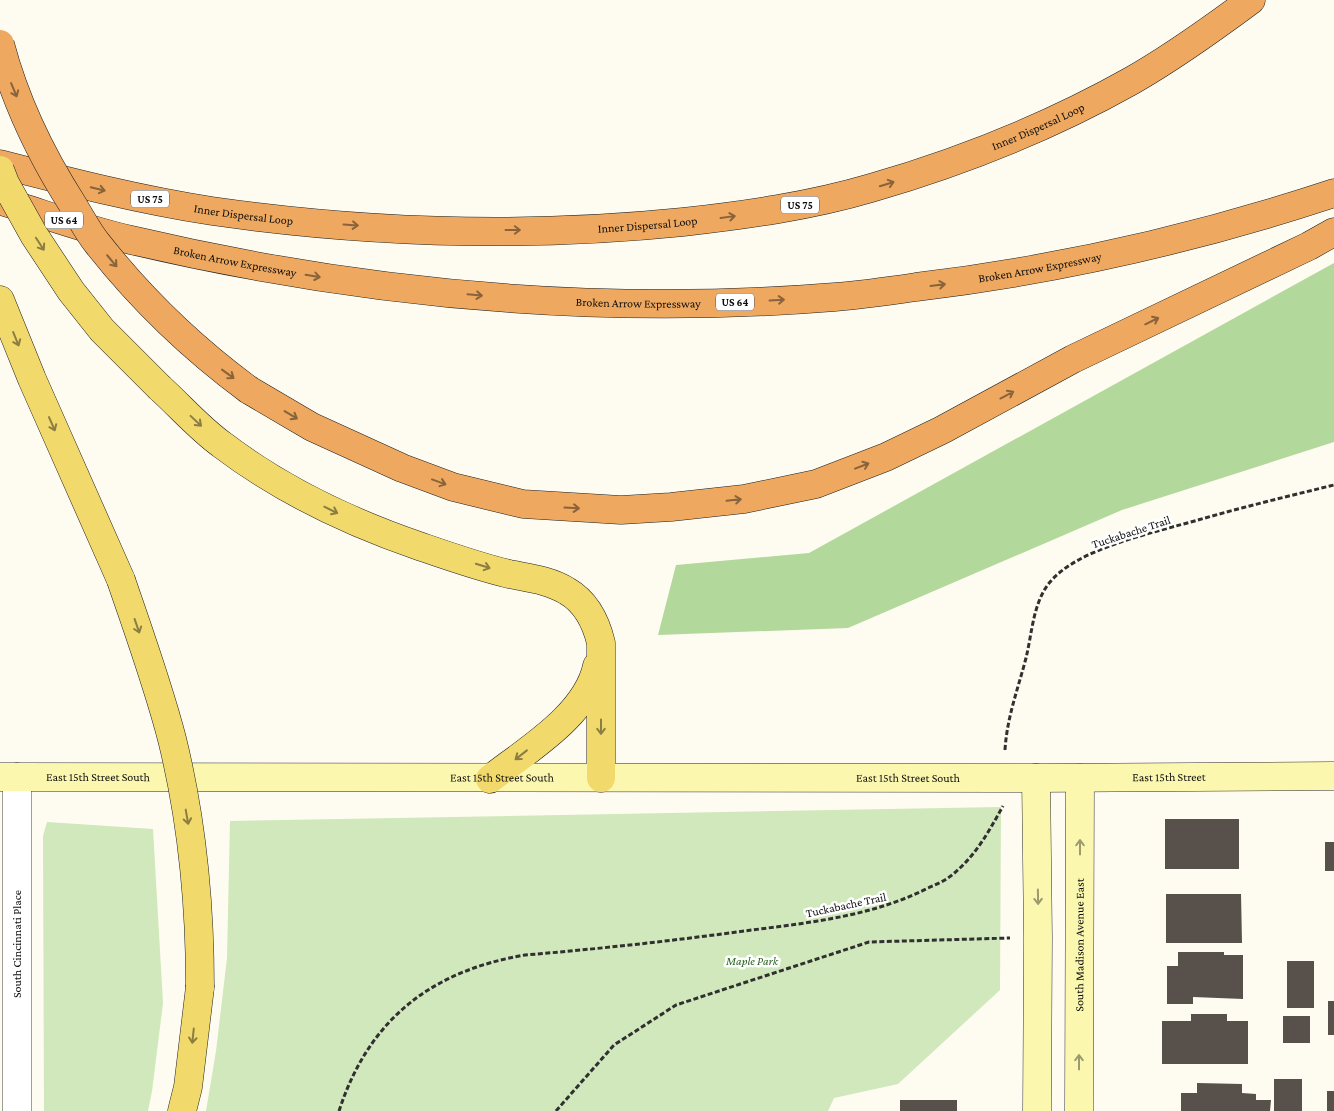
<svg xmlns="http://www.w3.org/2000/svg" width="1334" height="1111" font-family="'Crimson Pro',serif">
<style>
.green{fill:#d0e8bb}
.forest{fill:#b3d89b}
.building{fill:#57504b}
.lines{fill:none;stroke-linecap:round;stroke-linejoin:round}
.street-casing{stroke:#414141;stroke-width:29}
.secondary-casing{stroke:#303030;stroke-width:29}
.primary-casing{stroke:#1f1f1f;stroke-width:29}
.highway-casing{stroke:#1f1f1f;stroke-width:29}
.path{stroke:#303030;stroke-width:3;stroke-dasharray:5 2.5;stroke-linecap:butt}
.street{stroke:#fff;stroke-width:28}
.secondary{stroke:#fbf7ae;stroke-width:28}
.primary{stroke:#f2d96c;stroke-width:28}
.highway{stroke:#eea85f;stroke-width:28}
.primary-bridge-casing{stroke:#1f1f1f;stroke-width:29;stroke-linecap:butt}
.highway-bridge-casing{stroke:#1f1f1f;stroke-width:29;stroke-linecap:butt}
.primary-bridge{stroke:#f2d96c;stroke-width:28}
.highway-bridge{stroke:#eea85f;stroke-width:28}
.oneway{stroke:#89633b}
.oneway2{stroke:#8b7e42}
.oneway3{stroke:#9c9a6e}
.labels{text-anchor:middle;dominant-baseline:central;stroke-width:5;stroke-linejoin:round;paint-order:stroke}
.shield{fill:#fff;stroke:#565656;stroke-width:1}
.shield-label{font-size:11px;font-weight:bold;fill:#0e0e0e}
.street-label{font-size:12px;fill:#0e0e0e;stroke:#fff}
.park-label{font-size:12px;font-style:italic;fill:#2b6421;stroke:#fff}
</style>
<rect width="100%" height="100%" fill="#fefcf0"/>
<g class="green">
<path d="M 1001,807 L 1000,990 L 898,1084 L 834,1098 L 828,1111 L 206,1111 L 216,1051 L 227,958 L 230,821 Z"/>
<path d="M 47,822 L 153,829 L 163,1003 L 152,1091 L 148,1111 L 44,1111 L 43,836 Z"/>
</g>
<path class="forest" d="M 1334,263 L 1334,442 L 1122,510 L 848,628 L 658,635 L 676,565 L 809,553 Z"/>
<g class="building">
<rect x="1165" y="819" width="74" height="50"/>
<rect x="1325" y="842" width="9" height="29"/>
<path d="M 1166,894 L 1241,894 L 1242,943 L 1166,943 Z"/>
<path d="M 1178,952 L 1224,952 L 1224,955 L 1243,955 L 1243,999 L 1193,997 L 1193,1004 L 1167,1004 L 1167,966 L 1178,966 Z"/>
<rect x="1287" y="961" width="27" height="47"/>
<rect x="1328" y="1001" width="6" height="34"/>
<path d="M 1191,1014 L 1227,1014 L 1227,1021 L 1248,1021 L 1248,1064 L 1162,1064 L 1162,1021 L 1191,1021 Z"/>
<rect x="1283" y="1016" width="27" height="27"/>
<rect x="1274" y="1079" width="28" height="32"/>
<path d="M 1197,1083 L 1242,1084 L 1242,1093 L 1256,1094 L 1256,1100 L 1271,1100 L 1270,1111 L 1181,1111 L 1181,1093 L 1197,1093 Z"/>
<rect x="1327" y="1091" width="7" height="20"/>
<rect x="900" y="1100" width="57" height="11"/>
</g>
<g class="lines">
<defs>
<path id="street" d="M 17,777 L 17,1111"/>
<g id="secondary">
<path id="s1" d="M 0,777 L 1036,778 L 1334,776"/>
<path d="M 1036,778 L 1038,938 L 1037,1111"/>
<path id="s2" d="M 1079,1111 L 1080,778"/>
</g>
<g id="primary">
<path d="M 0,300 L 32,379 L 121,580"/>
<path d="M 160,388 C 180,406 199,428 221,444 C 280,489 349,522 419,546 C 448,556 479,567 509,574 C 529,578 549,580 567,591 C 586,602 596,622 601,643 L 601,778"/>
<path d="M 490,779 C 527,750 587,715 597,666"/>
<path d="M 182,1111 L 188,1087 L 200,987"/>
</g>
<g id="highway">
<path id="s3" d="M 0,164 C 70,182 140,200 212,211 C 367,233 527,238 683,222 C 746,215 810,206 871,188 C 961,162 1049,127 1131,81 C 1173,57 1212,29 1251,0"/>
<path id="s4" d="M 1,201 C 44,214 87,230 131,240 C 361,294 600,316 835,297 C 862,295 889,291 916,287 C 1058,270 1198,238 1334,193"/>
<path d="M 249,390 L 312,427 L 402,468 L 453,487 L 523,504 L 621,510 L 671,507 L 744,499 L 816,484 L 886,457 L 942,430 L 1073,359 L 1309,246 L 1334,232"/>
</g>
</defs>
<use href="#street" class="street-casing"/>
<use href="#secondary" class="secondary-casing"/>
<use href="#primary" class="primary-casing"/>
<use href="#highway" class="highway-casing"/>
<g class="path">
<path d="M 1005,750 C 1007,717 1018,689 1026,658 C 1032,634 1033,602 1050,582 C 1078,548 1156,532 1198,520 C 1243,507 1289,496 1334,485"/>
<path d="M 339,1111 C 369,1019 431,971 525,955 C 598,949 671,941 744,931 C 806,923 871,917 928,888 C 935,885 942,882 948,878 C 974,859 988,833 1003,806"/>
<path d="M 556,1111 L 614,1045 L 676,1005 L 869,942 L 1010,938"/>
</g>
<use href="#street" class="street"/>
<use href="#secondary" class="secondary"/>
<use href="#primary" class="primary"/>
<use href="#highway" class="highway"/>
<defs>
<g id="primary-bridge">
<path d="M 0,170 L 5,183 L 34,235 L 71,291 L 102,330 L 160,388"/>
<path d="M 121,580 C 139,633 158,685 172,739 C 192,820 200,904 200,987"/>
</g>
<path id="highway-bridge" d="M 0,44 C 15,101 41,155 73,205 C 81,218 88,232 97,243 C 141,299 192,348 249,390"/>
</defs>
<use href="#primary-bridge" class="primary-bridge-casing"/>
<use href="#highway-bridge" class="highway-bridge-casing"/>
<use href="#primary-bridge" class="primary-bridge"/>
<use href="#highway-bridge" class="highway-bridge"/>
</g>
<defs><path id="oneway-shaft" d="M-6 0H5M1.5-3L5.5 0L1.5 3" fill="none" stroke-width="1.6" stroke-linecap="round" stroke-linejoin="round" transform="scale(1.25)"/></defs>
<g class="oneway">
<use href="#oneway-shaft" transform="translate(14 90) rotate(67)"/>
<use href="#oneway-shaft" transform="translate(887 184) rotate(-17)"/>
<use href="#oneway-shaft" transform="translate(98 189) rotate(14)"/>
<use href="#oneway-shaft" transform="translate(728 217) rotate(-8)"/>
<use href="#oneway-shaft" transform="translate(351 225) rotate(4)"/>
<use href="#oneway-shaft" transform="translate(513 230)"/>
<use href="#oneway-shaft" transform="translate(112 261) rotate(50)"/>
<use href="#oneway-shaft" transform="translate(313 276) rotate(9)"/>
<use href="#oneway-shaft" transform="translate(938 285) rotate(-7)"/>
<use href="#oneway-shaft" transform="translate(475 295) rotate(5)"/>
<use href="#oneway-shaft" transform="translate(777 300) rotate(-3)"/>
<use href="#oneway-shaft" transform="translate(1152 321) rotate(-26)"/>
<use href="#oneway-shaft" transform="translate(228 374) rotate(36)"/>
<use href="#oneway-shaft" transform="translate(1007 395) rotate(-28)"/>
<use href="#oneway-shaft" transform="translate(291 415) rotate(31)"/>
<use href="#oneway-shaft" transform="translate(862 466) rotate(-21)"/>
<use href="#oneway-shaft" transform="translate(439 482) rotate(20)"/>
<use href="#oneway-shaft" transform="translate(734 500) rotate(-6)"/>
<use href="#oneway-shaft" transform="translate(572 508) rotate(3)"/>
</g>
<g class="oneway2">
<use href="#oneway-shaft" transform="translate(40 244) rotate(57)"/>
<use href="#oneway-shaft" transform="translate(16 339) rotate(68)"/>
<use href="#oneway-shaft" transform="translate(196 421) rotate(43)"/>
<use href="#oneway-shaft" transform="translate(52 424) rotate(66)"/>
<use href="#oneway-shaft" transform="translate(331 510) rotate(26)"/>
<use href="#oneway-shaft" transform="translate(483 566) rotate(17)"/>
<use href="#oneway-shaft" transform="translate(137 626) rotate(71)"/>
<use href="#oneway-shaft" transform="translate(601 727) rotate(90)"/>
<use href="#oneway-shaft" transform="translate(521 755) rotate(142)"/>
<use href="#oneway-shaft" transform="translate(187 817) rotate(80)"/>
<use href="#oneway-shaft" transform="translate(193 1036) rotate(96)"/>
</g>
<g class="oneway3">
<use href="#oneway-shaft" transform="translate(1080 847) rotate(-90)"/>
<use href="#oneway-shaft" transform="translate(1038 897) rotate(89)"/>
<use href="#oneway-shaft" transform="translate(1079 1062) rotate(-90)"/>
</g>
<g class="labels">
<g class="shield">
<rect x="131" y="190.5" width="38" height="17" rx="4"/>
<rect x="781" y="196.5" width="38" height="17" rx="4"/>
<rect x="45" y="211.5" width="38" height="17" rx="4"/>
<rect x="716" y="293.5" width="38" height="17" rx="4"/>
</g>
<g class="shield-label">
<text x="150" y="199">US 75</text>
<text x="800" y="205">US 75</text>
<text x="64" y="220">US 64</text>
<text x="735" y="302">US 64</text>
</g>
<g class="street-label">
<text stroke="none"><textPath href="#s3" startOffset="1059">Inner Dispersal Loop</textPath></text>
<text stroke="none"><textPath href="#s3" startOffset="249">Inner Dispersal Loop</textPath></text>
<text stroke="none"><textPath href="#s3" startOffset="654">Inner Dispersal Loop</textPath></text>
<text stroke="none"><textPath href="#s4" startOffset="242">Broken Arrow Expressway</textPath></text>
<text stroke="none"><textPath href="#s4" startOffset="1052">Broken Arrow Expressway</textPath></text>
<text stroke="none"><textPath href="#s4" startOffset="648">Broken Arrow Expressway</textPath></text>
<text transform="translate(1131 532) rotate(-18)">Tuckabache Trail</text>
<text stroke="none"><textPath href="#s1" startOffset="1169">East 15th Street</textPath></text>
<text stroke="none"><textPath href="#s1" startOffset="98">East 15th Street South</textPath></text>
<text stroke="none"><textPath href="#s1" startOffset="908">East 15th Street South</textPath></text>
<text stroke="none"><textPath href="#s1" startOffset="502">East 15th Street South</textPath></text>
<text transform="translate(846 905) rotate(-12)">Tuckabache Trail</text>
<text transform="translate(17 944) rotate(-90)">South Cincinnati Place</text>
<text stroke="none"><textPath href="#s2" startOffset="166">South Madison Avenue East</textPath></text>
</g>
<g class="park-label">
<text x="752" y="961">Maple Park</text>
</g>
</g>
</svg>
